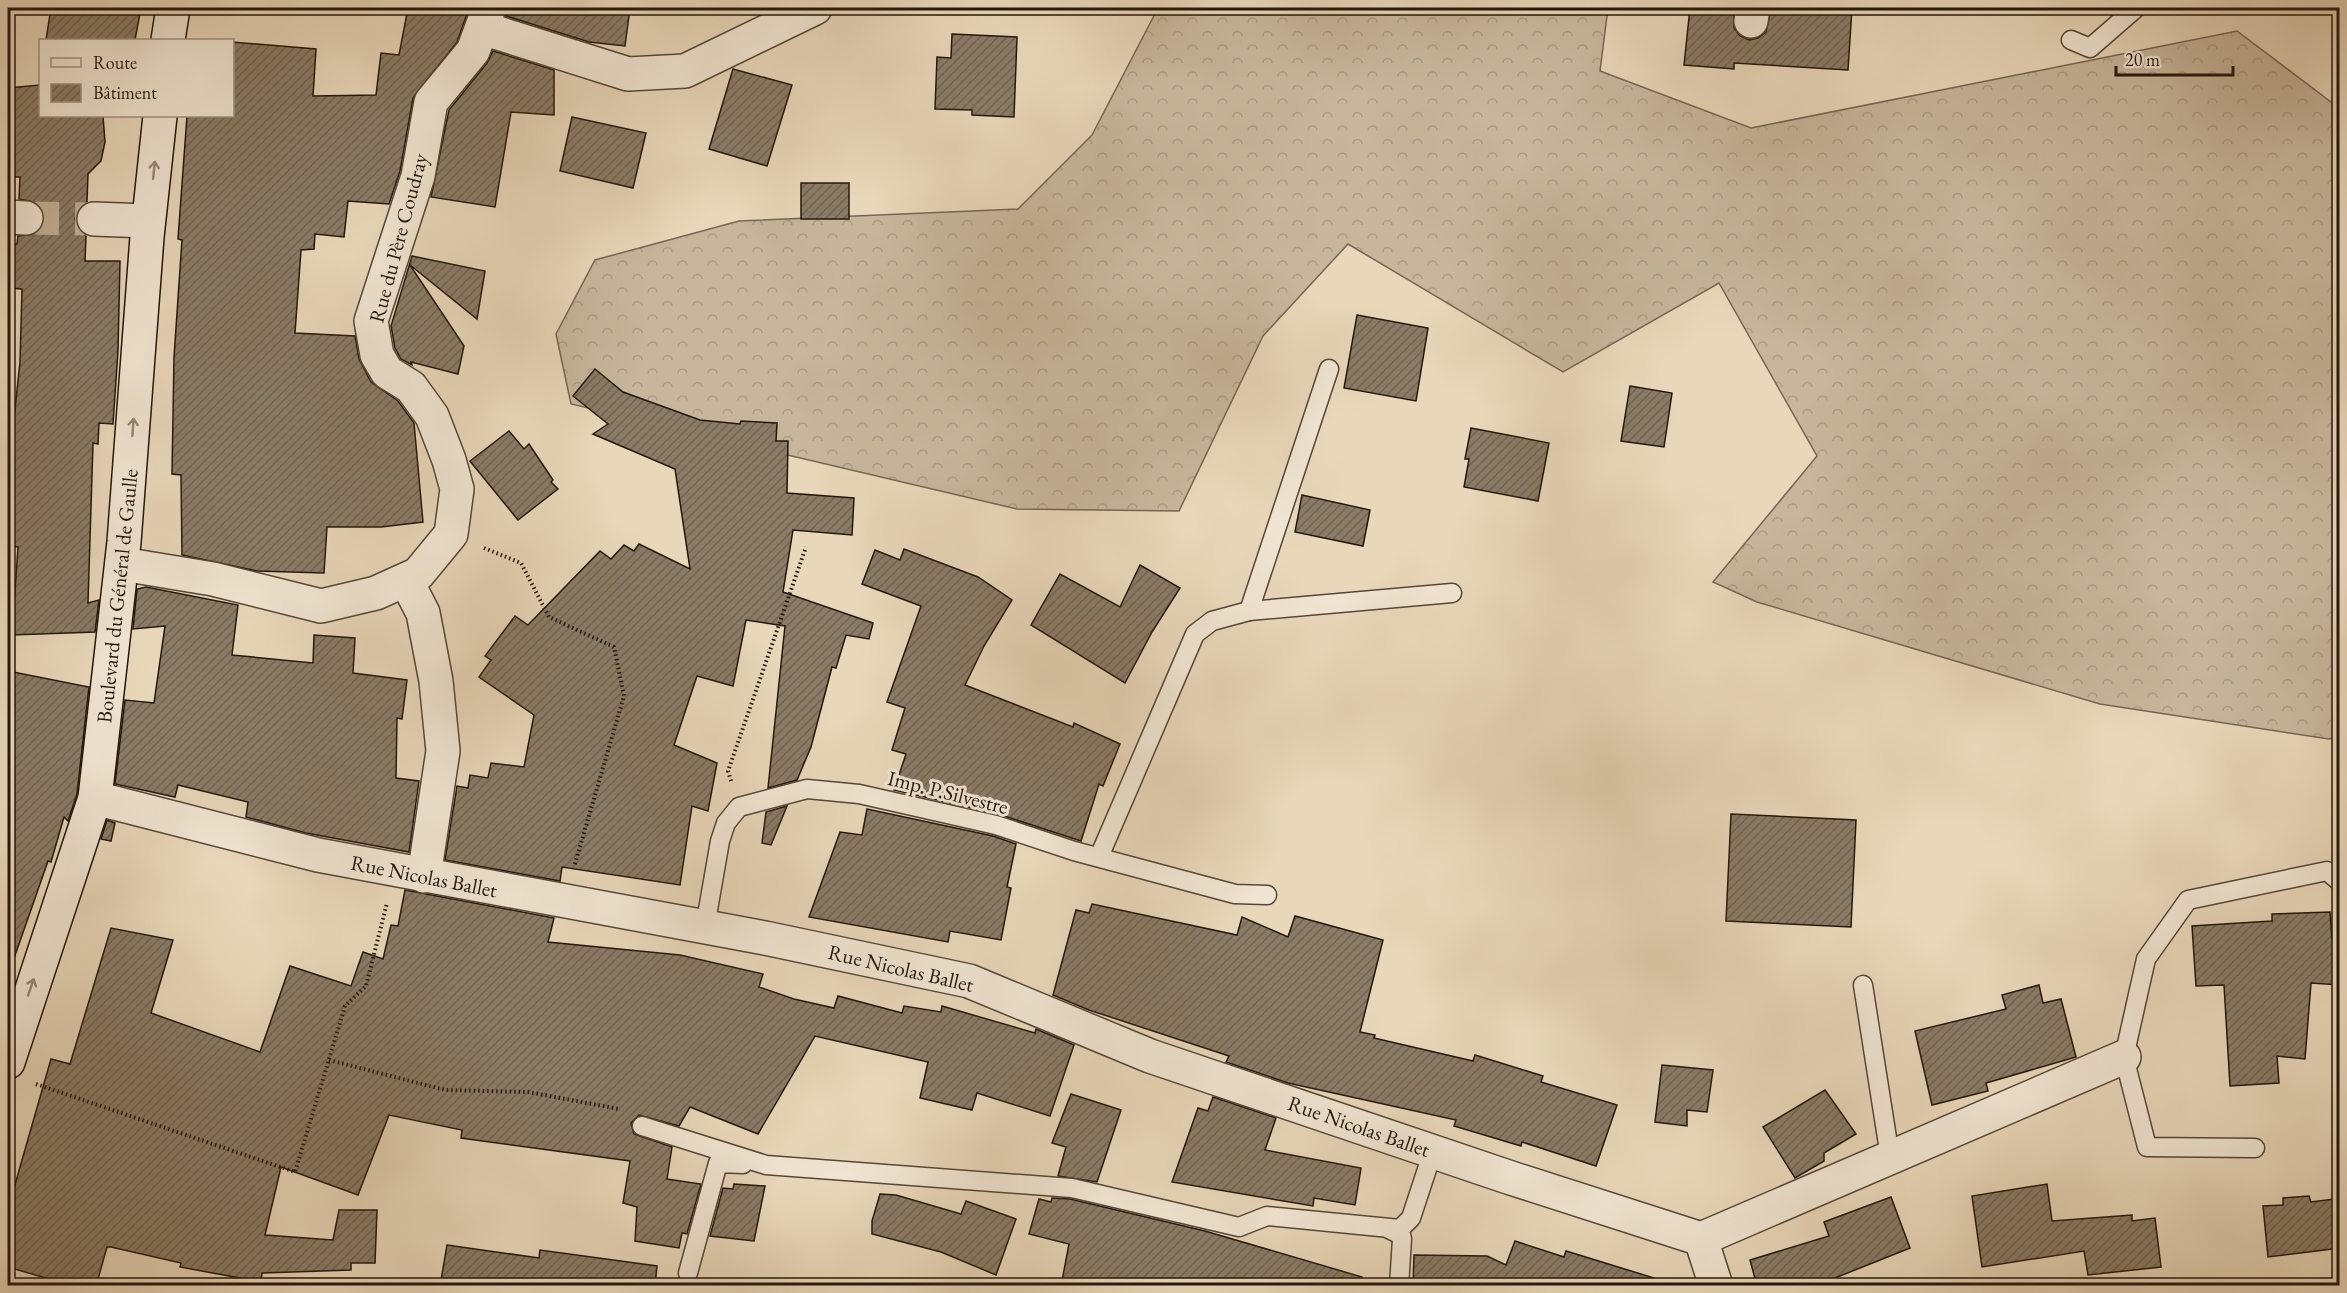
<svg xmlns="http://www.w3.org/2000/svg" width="2347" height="1293" font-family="'EB Garamond',serif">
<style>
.forest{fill:url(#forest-crowns);stroke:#756654;stroke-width:1.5}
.building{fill:url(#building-hatch);stroke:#23170c;stroke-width:1.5}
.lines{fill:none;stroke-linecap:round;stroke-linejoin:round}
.minor-tunnel{stroke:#c1b196;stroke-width:33;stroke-dasharray:33 16;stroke-linecap:butt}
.service-casing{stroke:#544737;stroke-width:21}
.minor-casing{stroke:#544737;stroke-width:36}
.secondary-casing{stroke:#23170c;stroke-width:36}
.path{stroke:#23170c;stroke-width:4;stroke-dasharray:1.5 3;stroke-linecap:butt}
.service{stroke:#f0e5d2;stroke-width:18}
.minor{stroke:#f0e5d2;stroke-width:33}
.secondary{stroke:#f0e5d2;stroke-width:33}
.oneway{stroke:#948879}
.labels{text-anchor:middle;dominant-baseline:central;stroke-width:6;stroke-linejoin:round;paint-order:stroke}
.street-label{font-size:21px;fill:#23170c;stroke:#f0e5d2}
</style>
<defs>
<pattern id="forest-crowns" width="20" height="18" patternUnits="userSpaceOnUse" patternTransform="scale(1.5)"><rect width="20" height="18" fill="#c7b69c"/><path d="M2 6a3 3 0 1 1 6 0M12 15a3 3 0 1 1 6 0" fill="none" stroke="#ab9c85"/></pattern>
<pattern id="building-hatch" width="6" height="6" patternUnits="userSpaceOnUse" patternTransform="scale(1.5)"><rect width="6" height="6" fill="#897b66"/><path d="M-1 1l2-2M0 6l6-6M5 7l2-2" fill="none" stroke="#706452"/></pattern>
</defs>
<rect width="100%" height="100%" fill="#e8d7b9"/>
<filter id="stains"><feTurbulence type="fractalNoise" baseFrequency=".00333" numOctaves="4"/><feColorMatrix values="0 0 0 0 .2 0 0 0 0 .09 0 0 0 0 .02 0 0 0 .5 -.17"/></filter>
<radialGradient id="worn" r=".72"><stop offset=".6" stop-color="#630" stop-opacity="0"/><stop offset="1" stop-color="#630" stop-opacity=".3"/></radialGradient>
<path class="forest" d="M 1158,8 L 1608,8 L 1600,71 L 1751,128 L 2237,31 L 2339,108 L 2339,737 L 2329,739 L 2100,704 L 1757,602 L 1713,582 L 1817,456 L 1719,283 L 1563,372 L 1348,244 L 1263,336 L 1179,511 L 1017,509 L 571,404 L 556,334 L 595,260 L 739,221 L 1018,209 L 1092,135 Z"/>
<g class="building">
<path d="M 51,8 L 141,8 L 135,40 L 46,40 Z"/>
<path d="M 408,8 L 469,8 L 457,42 L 413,98 L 400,171 L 389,204 L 348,201 L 344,237 L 315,234 L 314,249 L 301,250 L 295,333 L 355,336 L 359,359 L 371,382 L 398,401 L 414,423 L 423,522 L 381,527 L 327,527 L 324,573 L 257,571 L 182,555 L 181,475 L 172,474 L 174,357 L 182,240 L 178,239 L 187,116 L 232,116 L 232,42 L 316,49 L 313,96 L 376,95 L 381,53 L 399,55 Z"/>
<path d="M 507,8 L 630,8 L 625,46 L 589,42 L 506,16 Z"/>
<path d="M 1690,8 L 1734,8 L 1734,28 L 1740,36 L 1749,40 L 1758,38 L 1766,32 L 1771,8 L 1852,8 L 1848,70 L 1734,63 L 1734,69 L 1684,65 Z"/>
<path d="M 952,34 L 1017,37 L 1014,117 L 972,115 L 972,110 L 935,109 L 937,57 L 951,58 Z"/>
<path d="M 493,51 L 554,70 L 554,115 L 511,112 L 495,207 L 431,197 L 449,110 L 487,63 Z"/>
<path d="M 733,69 L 792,85 L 767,166 L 709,149 Z"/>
<path d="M 40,85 L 40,116 L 103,116 L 105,142 L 101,161 L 88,174 L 87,202 L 78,209 L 75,219 L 78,228 L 86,236 L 85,261 L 120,261 L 118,351 L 113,424 L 99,423 L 98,444 L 93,443 L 88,603 L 99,600 L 95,632 L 12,635 L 18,547 L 8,546 L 8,418 L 14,418 L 20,362 L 22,289 L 8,288 L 8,244 L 17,244 L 18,236 L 35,234 L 42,228 L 45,218 L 43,210 L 37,203 L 19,199 L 20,177 L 8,177 L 8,88 Z"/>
<path d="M 572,117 L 646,133 L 633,188 L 560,171 Z"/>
<rect x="801" y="183" width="48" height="36"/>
<path d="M 412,256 L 485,271 L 477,319 L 410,265 L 464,346 L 458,374 L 411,362 L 412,365 L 401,359 L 395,348 L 391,326 Z"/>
<path d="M 1357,315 L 1428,328 L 1416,401 L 1344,388 Z"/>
<path d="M 595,369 L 623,392 L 700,420 L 740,424 L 741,421 L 777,423 L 776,441 L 788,441 L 787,493 L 854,498 L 852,535 L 793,530 L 783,592 L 873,623 L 869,639 L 846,635 L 836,668 L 832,667 L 811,747 L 797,780 L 768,788 L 785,626 L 746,620 L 733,686 L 697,676 L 674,745 L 717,763 L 708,811 L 692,806 L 680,885 L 562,867 L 560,881 L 445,860 L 457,786 L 468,788 L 470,775 L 488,778 L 491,763 L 524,767 L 534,715 L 479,677 L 491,660 L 485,656 L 515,616 L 528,625 L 600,551 L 611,559 L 624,545 L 634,551 L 639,544 L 690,569 L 675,469 L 593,434 L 608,424 L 573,396 Z"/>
<path d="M 1630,386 L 1672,393 L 1664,447 L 1621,441 Z"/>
<path d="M 1471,428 L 1549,443 L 1538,501 L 1464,487 L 1469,459 L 1465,459 Z"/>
<path d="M 509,431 L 524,449 L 529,444 L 553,480 L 551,482 L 558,489 L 518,520 L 470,461 Z"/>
<path d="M 1302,495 L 1370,510 L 1363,546 L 1295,532 Z"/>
<path d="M 904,549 L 978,577 L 1012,600 L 984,646 L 965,685 L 1073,727 L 1074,723 L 1120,744 L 1103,786 L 1099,784 L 1081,841 L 998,814 L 894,790 L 906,754 L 892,750 L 905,708 L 887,702 L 921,606 L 862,584 L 875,550 L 900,560 Z"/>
<path d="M 1140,565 L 1180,588 L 1152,632 L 1125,683 L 1031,625 L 1060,574 L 1120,607 Z"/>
<path d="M 146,587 L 238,605 L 232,655 L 313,663 L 314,635 L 355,638 L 353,673 L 407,680 L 402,719 L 397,718 L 396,778 L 419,781 L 409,852 L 306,833 L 246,817 L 248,802 L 178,785 L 175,797 L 115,784 L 125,700 L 154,703 L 165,626 L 133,629 L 137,589 Z"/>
<path d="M 8,671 L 89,687 L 77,794 L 68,821 L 64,817 L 51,862 L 48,861 L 12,964 L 8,963 Z"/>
<path d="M 787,806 L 771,845 L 762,843 L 766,812 Z"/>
<path d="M 867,809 L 993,836 L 1016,844 L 1007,887 L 1011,888 L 1001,940 L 950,931 L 948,942 L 809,917 L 840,832 L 862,835 Z"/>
<path d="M 1731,814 L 1856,820 L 1851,927 L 1726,921 Z"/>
<path d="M 107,820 L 115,823 L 111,841 L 101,839 Z"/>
<path d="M 405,890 L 554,918 L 548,942 L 680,955 L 763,974 L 759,987 L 794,999 L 834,1008 L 838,996 L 902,1013 L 904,1006 L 941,1012 L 942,1006 L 1035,1033 L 1036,1029 L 1074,1045 L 1050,1116 L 977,1093 L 972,1110 L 920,1098 L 928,1062 L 815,1036 L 758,1134 L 690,1107 L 679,1126 L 639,1115 L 631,1123 L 634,1134 L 672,1147 L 667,1179 L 701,1184 L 687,1234 L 682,1233 L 679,1248 L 635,1241 L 637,1207 L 623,1203 L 630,1161 L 461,1138 L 462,1130 L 389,1115 L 358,1195 L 281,1167 L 265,1235 L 333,1240 L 339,1210 L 377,1210 L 375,1263 L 351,1263 L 351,1270 L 262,1273 L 261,1282 L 180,1267 L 181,1263 L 111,1247 L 107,1247 L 96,1286 L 73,1286 L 8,1267 L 8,1188 L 14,1188 L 51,1059 L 70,1064 L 111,928 L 173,940 L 151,1013 L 260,1052 L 290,966 L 351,986 L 363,952 L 383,959 L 391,925 L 398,926 Z"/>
<path d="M 1092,904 L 1237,935 L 1242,917 L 1288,937 L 1295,916 L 1383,940 L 1360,1032 L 1375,1035 L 1374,1038 L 1473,1061 L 1475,1055 L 1543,1076 L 1541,1082 L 1617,1105 L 1596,1166 L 1522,1142 L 1521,1146 L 1454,1126 L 1456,1120 L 1288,1083 L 1226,1062 L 1229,1056 L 1089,1010 L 1053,995 L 1076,910 L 1089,913 Z"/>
<path d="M 2330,912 L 2332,939 L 2340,940 L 2340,985 L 2311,983 L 2305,1059 L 2277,1056 L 2279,1083 L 2230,1086 L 2224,985 L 2196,986 L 2192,926 L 2272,921 L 2272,914 Z"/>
<path d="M 2039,985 L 2043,1003 L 2061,999 L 2076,1057 L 1986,1083 L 1988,1091 L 1932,1105 L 1915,1031 L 2006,1009 L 2002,995 Z"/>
<path d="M 1662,1065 L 1713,1070 L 1707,1112 L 1687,1110 L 1687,1126 L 1655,1122 Z"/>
<path d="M 1825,1090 L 1856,1134 L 1824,1153 L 1824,1161 L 1795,1178 L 1763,1127 Z"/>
<path d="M 1071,1094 L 1121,1110 L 1097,1182 L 1058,1176 L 1066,1147 L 1052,1143 Z"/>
<path d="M 1213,1097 L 1276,1118 L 1265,1150 L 1361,1168 L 1355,1205 L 1314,1198 L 1313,1206 L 1172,1182 L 1198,1108 L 1208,1111 Z"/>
<path d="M 734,1184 L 765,1186 L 754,1241 L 710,1236 L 723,1188 L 733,1189 Z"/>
<path d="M 2047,1184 L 2052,1221 L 2132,1215 L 2132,1221 L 2155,1218 L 2161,1267 L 2088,1275 L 2084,1251 L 1982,1267 L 1972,1196 Z"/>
<path d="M 880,1194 L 896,1195 L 961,1214 L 966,1201 L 1016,1219 L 996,1275 L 941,1252 L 872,1234 L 872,1221 Z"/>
<path d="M 2309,1196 L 2311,1202 L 2334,1199 L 2340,1248 L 2268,1257 L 2263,1206 L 2283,1205 L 2283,1198 Z"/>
<path d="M 1891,1197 L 1910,1248 L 1815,1286 L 1757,1286 L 1750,1260 L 1829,1236 L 1824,1222 Z"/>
<path d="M 1052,1198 L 1070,1199 L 1205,1231 L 1362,1277 L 1361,1286 L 1061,1286 L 1069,1244 L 1029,1234 L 1039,1199 L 1051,1202 Z"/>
<path d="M 1515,1241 L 1564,1257 L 1566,1251 L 1654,1278 L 1653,1286 L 1413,1286 L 1414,1255 L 1487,1256 L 1506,1265 Z"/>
<path d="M 447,1245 L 539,1258 L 540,1250 L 657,1266 L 655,1286 L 440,1286 Z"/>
</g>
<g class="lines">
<path class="minor-tunnel" d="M 26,218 L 94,219"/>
<defs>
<g id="service">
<path d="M 2071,40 L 2090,48 L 2136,8"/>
<path d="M 1249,611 L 1452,593"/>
<path d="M 1099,857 L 1195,634 L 1212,621 L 1249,611 L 1329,369"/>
<path d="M 705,927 L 720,841 L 726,823 L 739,807 L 807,789 L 859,794 L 996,825 L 1074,851 L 1235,894 L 1267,895"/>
<path d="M 1863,985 L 1890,1157"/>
<path d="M 642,1126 L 766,1165 L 1072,1188 L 1239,1227 L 1267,1216 L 1400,1229 L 1411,1218 L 1433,1151"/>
<path d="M 2255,1148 L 2147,1147 L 2124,1057 L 2146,959 L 2188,900 L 2327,871 L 2340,882"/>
<path d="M 1389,1229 L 1401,1235 L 1402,1239 L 1399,1286"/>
<path d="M 688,1273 L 718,1163 L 743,1164"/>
</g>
<g id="minor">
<path d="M 1751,21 L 1753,8"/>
<path d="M 482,28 L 628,74 L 685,71 L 815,8"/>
<path d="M 8,217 L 26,218"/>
<path d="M 94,219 L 148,221"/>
<path d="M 122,564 L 213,579 L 321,606 L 376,593 L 418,574 L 451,534 L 457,489 L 449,460 L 432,416 L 411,387 L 387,372 L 377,355 L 371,321 L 418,176 L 431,102 L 473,51 L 489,8"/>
<path d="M 406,580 L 423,613 L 436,681 L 443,751 L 424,876"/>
<path d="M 95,798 L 318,855 L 765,938 L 969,981 L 1150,1056 L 1508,1177 L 1701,1239 L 1716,1286"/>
<path d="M 1701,1239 L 2124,1057"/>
</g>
<g id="secondary">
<path d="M 168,40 L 173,8"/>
<path d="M 8,1062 L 95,798 L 124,542 L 147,237 L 160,116"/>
</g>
</defs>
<use href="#service" class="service-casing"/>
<use href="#minor" class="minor-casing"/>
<use href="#secondary" class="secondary-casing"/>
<g class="path">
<path d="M 484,548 L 521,563 L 549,617 L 614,647 L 624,696 L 574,867"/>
<path d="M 731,781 L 728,771 L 806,547"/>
<path d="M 329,1060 L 445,1090 L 528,1092 L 619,1109"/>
<path d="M 36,1084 L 295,1172 L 345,1006 L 366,986 L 387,903"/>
</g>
<use href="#service" class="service"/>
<use href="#minor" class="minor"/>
<use href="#secondary" class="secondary"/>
</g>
<defs><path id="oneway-shaft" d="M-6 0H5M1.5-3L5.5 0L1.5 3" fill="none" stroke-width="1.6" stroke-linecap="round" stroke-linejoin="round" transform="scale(1.5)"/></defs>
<g class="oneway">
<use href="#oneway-shaft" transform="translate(154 170) rotate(-84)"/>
<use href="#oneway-shaft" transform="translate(133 427) rotate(-86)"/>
<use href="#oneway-shaft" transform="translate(31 987) rotate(-71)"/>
</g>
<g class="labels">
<g class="street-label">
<text transform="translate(398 238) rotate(-75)">Rue du Père Coudray</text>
<text transform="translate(117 596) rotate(-84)">Boulevard du Général de Gaulle</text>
<text transform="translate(948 792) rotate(14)">Imp. P.Silvestre</text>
<text transform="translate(424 876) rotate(11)">Rue Nicolas Ballet</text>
<text transform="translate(901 968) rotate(13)">Rue Nicolas Ballet</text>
<text transform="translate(1359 1126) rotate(19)">Rue Nicolas Ballet</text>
</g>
</g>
<rect width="2347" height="1293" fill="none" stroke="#e8d7b9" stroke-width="30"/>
<rect x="9" y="9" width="2329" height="1275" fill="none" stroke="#23170c" stroke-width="3"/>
<rect x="15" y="15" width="2317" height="1263" fill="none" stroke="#23170c" stroke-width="1.5"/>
<rect x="39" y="39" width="195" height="78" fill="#f0e5d2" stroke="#9e9383" stroke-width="1.5"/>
<rect x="51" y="58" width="30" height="9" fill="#f0e5d2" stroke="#9e9383" stroke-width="1.5"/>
<text x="93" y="69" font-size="18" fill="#23170c">Route</text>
<rect x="51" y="84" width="30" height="18" fill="url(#building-hatch)" stroke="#9e9383" stroke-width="1.5"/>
<text x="93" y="99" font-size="18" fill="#23170c">Bâtiment</text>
<path d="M2116 66v9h117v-9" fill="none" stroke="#23170c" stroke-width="3"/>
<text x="2125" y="66" font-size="18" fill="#23170c" stroke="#f0e5d2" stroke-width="4.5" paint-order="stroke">20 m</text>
<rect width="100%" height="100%" filter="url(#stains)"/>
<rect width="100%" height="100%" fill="url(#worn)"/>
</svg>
